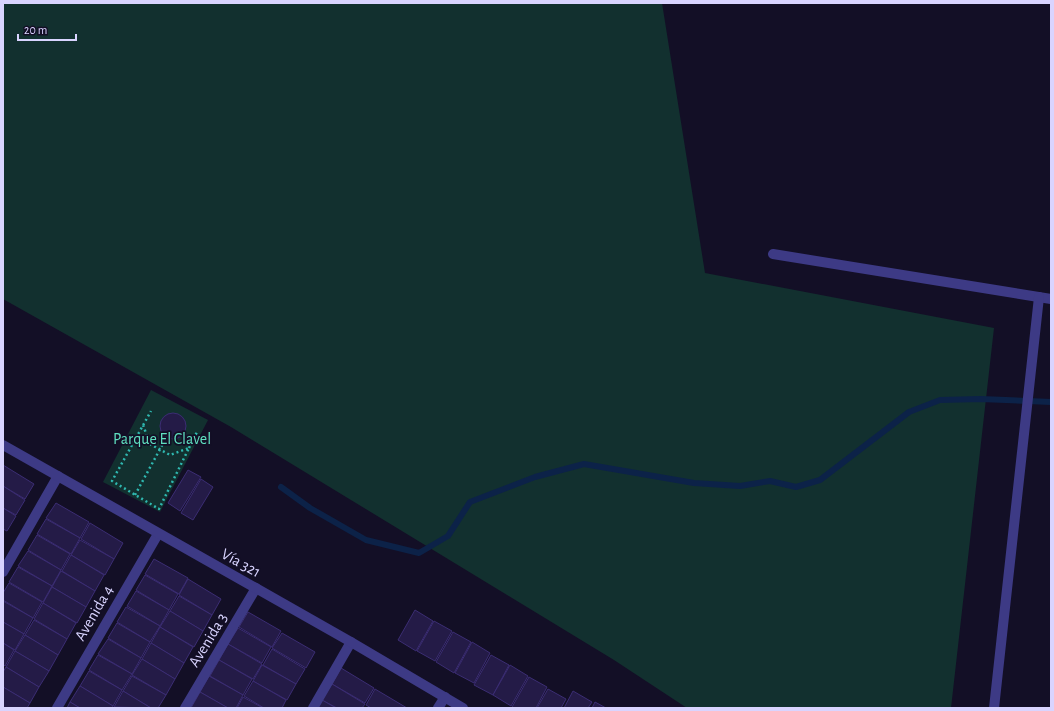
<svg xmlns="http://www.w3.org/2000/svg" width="1054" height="711" font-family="'Alegreya Sans',sans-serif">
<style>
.green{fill:#12302f}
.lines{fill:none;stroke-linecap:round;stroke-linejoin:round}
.stream{stroke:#0c2248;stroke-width:6}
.building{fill:#241b47;stroke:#3b2d73}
.path{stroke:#2fb8b0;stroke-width:2.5;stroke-dasharray:2 3;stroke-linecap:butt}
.minor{stroke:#3d3a85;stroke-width:10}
.tertiary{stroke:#3d3a85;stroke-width:10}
.labels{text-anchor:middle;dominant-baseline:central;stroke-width:3.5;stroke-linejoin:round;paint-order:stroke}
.park-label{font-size:16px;fill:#5fe0c0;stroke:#130f26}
.street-label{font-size:16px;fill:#d9d4ff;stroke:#130f26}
</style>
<rect width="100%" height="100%" fill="#130f26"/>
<g class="green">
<path d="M 3,3 L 662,3 L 705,273 L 994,328 L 951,708 L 687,708 L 614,660 L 231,427 L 3,299 Z"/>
<path d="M 151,390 L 208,420 L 160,512 L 103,482 Z"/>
</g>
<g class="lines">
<path class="stream" d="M 281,487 L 310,508 L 366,540 L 419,553 L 448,536 L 470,502 L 535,477 L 584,464 L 694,483 L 740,486 L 770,481 L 796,487 L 820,480 L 909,412 L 940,400 L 981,399 L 1051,402"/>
</g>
<g class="building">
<circle cx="173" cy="426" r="13"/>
<path d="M 3,465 L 34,484 L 25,499 L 3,486 Z"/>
<path d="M 188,470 L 201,477 L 180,511 L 168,503 Z"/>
<path d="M 201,479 L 213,487 L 193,520 L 181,513 Z"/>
<path d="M 3,486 L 25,500 L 16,515 L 3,508 Z"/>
<path d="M 56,503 L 89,522 L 80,538 L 46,518 Z"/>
<path d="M 3,508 L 16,516 L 7,531 L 3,529 Z"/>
<path d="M 46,519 L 80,538 L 71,554 L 37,534 Z"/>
<path d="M 90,523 L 123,543 L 114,559 L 81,539 Z"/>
<path d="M 37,535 L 70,554 L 61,570 L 28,550 Z"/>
<path d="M 80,540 L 114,559 L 105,575 L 71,555 Z"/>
<path d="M 28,551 L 61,570 L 52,586 L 18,566 Z"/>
<path d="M 71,555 L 104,575 L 95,591 L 62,571 Z"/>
<path d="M 154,559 L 188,578 L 179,594 L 145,574 Z"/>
<path d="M 18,567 L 52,586 L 43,602 L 9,582 Z"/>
<path d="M 61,571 L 95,591 L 86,607 L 52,587 Z"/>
<path d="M 145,575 L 178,594 L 169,610 L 136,590 Z"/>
<path d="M 188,579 L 221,599 L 212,615 L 179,595 Z"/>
<path d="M 9,583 L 42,602 L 33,618 L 3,600 L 3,593 Z"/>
<path d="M 52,587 L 86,607 L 77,623 L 43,603 Z"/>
<path d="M 136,591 L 169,610 L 160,626 L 127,606 Z"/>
<path d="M 179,596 L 212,615 L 203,631 L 170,611 Z"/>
<path d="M 3,601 L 33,618 L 24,634 L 3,622 Z"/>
<path d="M 43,603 L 76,623 L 67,639 L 34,619 Z"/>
<path d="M 126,607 L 160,626 L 150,642 L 117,622 Z"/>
<path d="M 415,610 L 433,621 L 416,651 L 398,640 Z"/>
<path d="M 170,611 L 203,631 L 194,647 L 160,627 Z"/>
<path d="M 248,612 L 281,631 L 272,647 L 239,627 Z"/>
<path d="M 34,620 L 67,639 L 58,655 L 25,635 Z"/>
<path d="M 434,621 L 452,631 L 435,661 L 417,651 Z"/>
<path d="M 3,622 L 24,634 L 15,650 L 3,643 Z"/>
<path d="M 117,623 L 150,642 L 141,658 L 108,638 Z"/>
<path d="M 160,627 L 193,647 L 184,663 L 151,643 Z"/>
<path d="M 238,628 L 271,647 L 262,663 L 228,644 Z"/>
<path d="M 453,632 L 471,642 L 454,673 L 436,662 Z"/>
<path d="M 282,633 L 315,652 L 306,668 L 272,648 Z"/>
<path d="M 25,635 L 58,655 L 49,671 L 15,651 Z"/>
<path d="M 108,639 L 141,658 L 132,674 L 98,654 Z"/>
<path d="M 472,642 L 490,653 L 474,683 L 455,673 Z"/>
<path d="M 3,643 L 14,650 L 5,666 L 3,664 Z"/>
<path d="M 151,643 L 184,663 L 175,679 L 142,659 Z"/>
<path d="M 228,644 L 262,664 L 253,679 L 219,660 Z"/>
<path d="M 272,649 L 305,669 L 296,684 L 263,665 Z"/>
<path d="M 15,651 L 49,671 L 39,687 L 6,667 Z"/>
<path d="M 98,655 L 132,674 L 122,690 L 89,670 Z"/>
<path d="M 491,655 L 509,665 L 493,695 L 474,685 Z"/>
<path d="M 142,659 L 175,679 L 166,695 L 132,675 Z"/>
<path d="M 219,660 L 252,679 L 243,695 L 210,676 Z"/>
<path d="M 262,665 L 296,684 L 287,700 L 253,681 Z"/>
<path d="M 510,665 L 528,676 L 511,706 L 493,695 Z"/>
<path d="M 6,667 L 39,687 L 30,703 L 3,687 L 3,672 Z"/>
<path d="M 341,668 L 374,688 L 365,703 L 332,684 Z"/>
<path d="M 89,671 L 122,690 L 113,706 L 80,686 Z"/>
<path d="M 132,676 L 166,695 L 158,708 L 151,708 L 123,691 Z"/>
<path d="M 209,676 L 243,695 L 236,708 L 228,708 L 200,692 Z"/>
<path d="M 529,677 L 547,687 L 536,708 L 514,708 L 512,707 Z"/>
<path d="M 253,681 L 286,700 L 282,708 L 264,708 L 244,696 Z"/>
<path d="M 332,684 L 365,704 L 362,708 L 337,708 L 322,700 Z"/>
<path d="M 80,686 L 113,706 L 112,708 L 80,708 L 70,702 Z"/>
<path d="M 3,687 L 30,703 L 27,708 L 3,708 Z"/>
<path d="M 375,689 L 407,708 L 371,708 L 366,705 Z"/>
<path d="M 548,689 L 566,699 L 561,708 L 537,708 Z"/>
<path d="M 123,691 L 151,708 L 114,707 Z"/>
<path d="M 573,691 L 592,702 L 588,708 L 564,708 Z"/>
<path d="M 200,692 L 228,708 L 191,708 Z"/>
<path d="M 243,697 L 263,708 L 237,708 Z"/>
<path d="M 322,700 L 336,708 L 318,708 Z"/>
<path d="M 70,702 L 80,708 L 67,708 Z"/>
<path d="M 595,702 L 606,708 L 592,708 Z"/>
</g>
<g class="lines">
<g class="path">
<path d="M 143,425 L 150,444 L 170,455 L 189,448 L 159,509 L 112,481 L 151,411"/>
<path d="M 189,448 L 197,432"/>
<path d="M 135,495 L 165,440"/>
</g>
<g class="minor">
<path d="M 773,254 L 1051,299"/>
<path d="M 3,572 L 58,476"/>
<path d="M 57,708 L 158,534"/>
<path d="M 185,708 L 256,588"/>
<path d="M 313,708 L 351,642"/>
<path d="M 438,708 L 445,697"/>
<path d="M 994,708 L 1039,297"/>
</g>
<path class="tertiary" d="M 3,445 L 351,642 L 463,708"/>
</g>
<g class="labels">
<g class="park-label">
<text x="162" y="439">Parque El Clavel</text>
</g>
<g class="street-label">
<text transform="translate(241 563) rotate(29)">Vía 321</text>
<text transform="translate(94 613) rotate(-60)">Avenida 4</text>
<text transform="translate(208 640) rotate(-59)">Avenida 3</text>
</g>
</g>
<rect width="1054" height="711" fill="none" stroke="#d9d4ff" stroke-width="8"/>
<path d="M18 34v6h58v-6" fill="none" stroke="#d9d4ff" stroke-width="2"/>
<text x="24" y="34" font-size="12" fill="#d9d4ff" stroke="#130f26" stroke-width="3" paint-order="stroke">20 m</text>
</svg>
